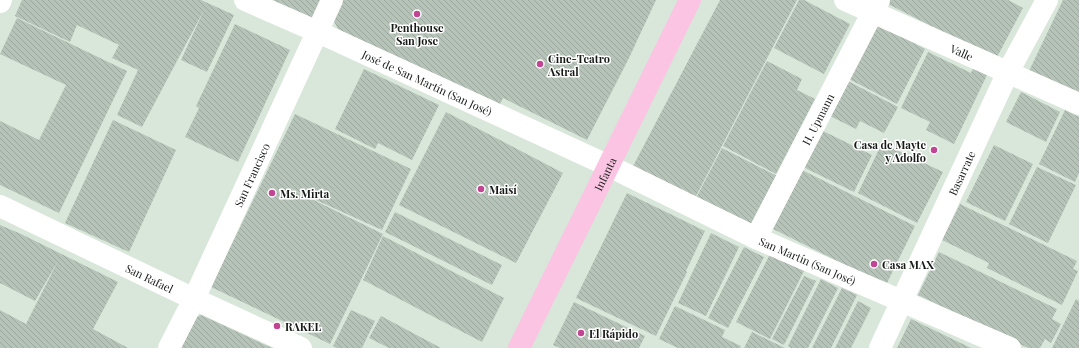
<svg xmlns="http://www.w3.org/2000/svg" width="1079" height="348" font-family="'Playfair Display',serif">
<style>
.building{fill:url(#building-back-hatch)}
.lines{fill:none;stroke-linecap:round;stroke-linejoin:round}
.minor{stroke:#fff;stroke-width:22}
.major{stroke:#fac4e2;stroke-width:22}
.poi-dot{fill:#c24593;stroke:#fff;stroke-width:1.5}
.labels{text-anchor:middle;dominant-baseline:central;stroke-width:3;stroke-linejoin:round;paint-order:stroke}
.poi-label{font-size:11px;font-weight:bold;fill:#161a17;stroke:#fff;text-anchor:start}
.street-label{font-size:11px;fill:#161a17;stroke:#fff}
</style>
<defs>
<pattern id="building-back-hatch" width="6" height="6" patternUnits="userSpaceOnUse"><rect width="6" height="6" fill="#b6c3b8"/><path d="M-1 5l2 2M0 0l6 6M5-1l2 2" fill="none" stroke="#9ca79d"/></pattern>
</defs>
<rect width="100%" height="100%" fill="#d9e6da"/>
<g class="building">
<path d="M 22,0 L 201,0 L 234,15 L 207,72 L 181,60 L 204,10 L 142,127 L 117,115 L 138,70 L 112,58 L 119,45 L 77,25 L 70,42 L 15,16 Z"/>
<path d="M 270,0 L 324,0 L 314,21 Z"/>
<path d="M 337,0 L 656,0 L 629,58 L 587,140 L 503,98 L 498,109 L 338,29 L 330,14 Z"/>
<path d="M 720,0 L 797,0 L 692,204 L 630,172 Z"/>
<path d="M 799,0 L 804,0 L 850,24 L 824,74 L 774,48 Z"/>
<path d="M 890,0 L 1008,0 L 1023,8 L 996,59 L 888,4 Z"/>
<path d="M 1063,0 L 1079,0 L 1079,95 L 1029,71 Z"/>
<path d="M 17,18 L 127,71 L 59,213 L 0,185 L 0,121 L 39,140 L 66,85 L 0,54 Z"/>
<path d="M 875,23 L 925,49 L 897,104 L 847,78 Z"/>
<path d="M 235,24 L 290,50 L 238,162 L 185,137 L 199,108 L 196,106 Z"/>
<path d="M 928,52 L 971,73 L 974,66 L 988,73 L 954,144 L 926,130 L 930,122 L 901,108 Z"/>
<path d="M 767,61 L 802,79 L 797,90 L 815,99 L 776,174 L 723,146 Z"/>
<path d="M 364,69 L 439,105 L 412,160 L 378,143 L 375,149 L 335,129 Z"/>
<path d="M 846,80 L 898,107 L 884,133 L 860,121 L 856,129 L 828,115 Z"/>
<path d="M 1021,92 L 1060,112 L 1046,142 L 1006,122 Z"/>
<path d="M 1065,110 L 1079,117 L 1079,173 L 1075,182 L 1039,164 Z"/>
<path d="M 446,112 L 563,173 L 516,263 L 399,205 Z"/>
<path d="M 295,114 L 411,169 L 382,230 L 283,185 L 383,234 L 330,344 L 211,287 Z"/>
<path d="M 113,120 L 176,150 L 129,252 L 65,223 Z"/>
<path d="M 819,129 L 872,155 L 854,192 L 801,166 Z"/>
<path d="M 882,143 L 943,172 L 917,223 L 858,193 Z"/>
<path d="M 994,145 L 1033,164 L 1005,221 L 966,202 Z"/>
<path d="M 722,148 L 777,176 L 749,230 L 694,202 Z"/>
<path d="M 1037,167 L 1076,185 L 1048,243 L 1009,224 Z"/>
<path d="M 800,169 L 915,226 L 886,285 L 771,228 Z"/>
<path d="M 627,193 L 705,231 L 686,271 L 687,272 L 656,336 L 576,298 Z"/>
<path d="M 960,204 L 1077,261 L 1073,269 L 1078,271 L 1062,305 L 987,268 L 989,263 L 942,240 Z"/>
<path d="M 395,212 L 502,265 L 492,285 L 385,232 Z"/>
<path d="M 0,225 L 21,234 L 118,282 L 93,329 L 128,348 L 0,348 L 0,310 L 26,324 L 58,261 L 35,301 L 0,283 Z"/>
<path d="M 711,233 L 739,247 L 706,316 L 678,303 Z"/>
<path d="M 383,236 L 504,298 L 482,342 L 363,280 Z"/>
<path d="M 744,247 L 764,257 L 728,328 L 708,318 Z"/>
<path d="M 939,252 L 1057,309 L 1052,319 L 1061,324 L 1051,343 L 1045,339 L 1040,348 L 1028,348 L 918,295 Z"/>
<path d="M 770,254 L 804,271 L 770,339 L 736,322 Z"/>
<path d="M 804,276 L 816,281 L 784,345 L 772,339 Z"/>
<path d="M 821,279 L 838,288 L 808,348 L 791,348 L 788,346 Z"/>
<path d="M 842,288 L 857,295 L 831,348 L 812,348 Z"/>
<path d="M 1076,299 L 1079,301 L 1079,348 L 1052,348 Z"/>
<path d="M 858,301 L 871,308 L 851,348 L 835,348 Z"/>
<path d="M 574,302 L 645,336 L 639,348 L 560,348 L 553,345 Z"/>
<path d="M 675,306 L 725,330 L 722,337 L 741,346 L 740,348 L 678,348 L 659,339 Z"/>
<path d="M 351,310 L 375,321 L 362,348 L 337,348 L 333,346 Z"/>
<path d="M 201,315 L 272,348 L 178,348 L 191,320 Z"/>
<path d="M 381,316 L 441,348 L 389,348 L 369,338 Z"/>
<path d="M 911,319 L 971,348 L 897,348 Z"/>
<path d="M 752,332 L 785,348 L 744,348 Z"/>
</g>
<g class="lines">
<g class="minor">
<path id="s1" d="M 245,0 L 318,32 L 609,166 L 756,238 L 1010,348"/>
<path id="s2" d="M 845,0 L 1079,104"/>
<path d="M 0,2 L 1,0"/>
<path id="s3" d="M 0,206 L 194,299 L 301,348"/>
<path id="s4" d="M 756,238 L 879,0"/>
<path id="s5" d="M 169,348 L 194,299 L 332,0"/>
<path id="s6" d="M 880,348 L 1008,72 L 1047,0"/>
</g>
<path class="major" id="s7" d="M 519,348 L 690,0"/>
</g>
<g class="poi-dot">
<circle cx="417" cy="14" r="4"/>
<circle cx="540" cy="64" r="4"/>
<circle cx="934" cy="150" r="4"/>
<circle cx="481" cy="189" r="4"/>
<circle cx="272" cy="193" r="4"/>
<circle cx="874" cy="264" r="4"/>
<circle cx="277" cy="326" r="4"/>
<circle cx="581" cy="333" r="4"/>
</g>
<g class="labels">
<g class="poi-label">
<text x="417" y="27" text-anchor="middle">Penthouse<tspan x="417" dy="13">San Jose</tspan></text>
<text x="548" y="58">Cine-Teatro<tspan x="548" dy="13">Astral</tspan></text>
<text x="926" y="144" text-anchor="end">Casa de Mayte<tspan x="926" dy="13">y Adolfo</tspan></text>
<text x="489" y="189">Maisí</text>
<text x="280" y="193">Ms. Mirta</text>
<text x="882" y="264">Casa MAX</text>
<text x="285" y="326">RAKEL</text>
<text x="589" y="333">El Rápido</text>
</g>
<g class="street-label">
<text stroke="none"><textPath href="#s2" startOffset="128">Valle</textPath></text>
<text stroke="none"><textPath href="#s1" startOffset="200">José de San Martín (San José)</textPath></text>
<text stroke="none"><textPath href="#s4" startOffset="134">H. Upmann</textPath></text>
<text stroke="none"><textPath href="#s6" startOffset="193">Basarrate</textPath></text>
<text stroke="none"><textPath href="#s5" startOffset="192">San Francisco</textPath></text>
<text stroke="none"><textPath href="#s7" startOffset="194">Infanta</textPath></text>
<text stroke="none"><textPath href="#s1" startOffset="620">San Martín (San José)</textPath></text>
<text stroke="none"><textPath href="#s3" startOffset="166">San Rafael</textPath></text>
</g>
</g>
</svg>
